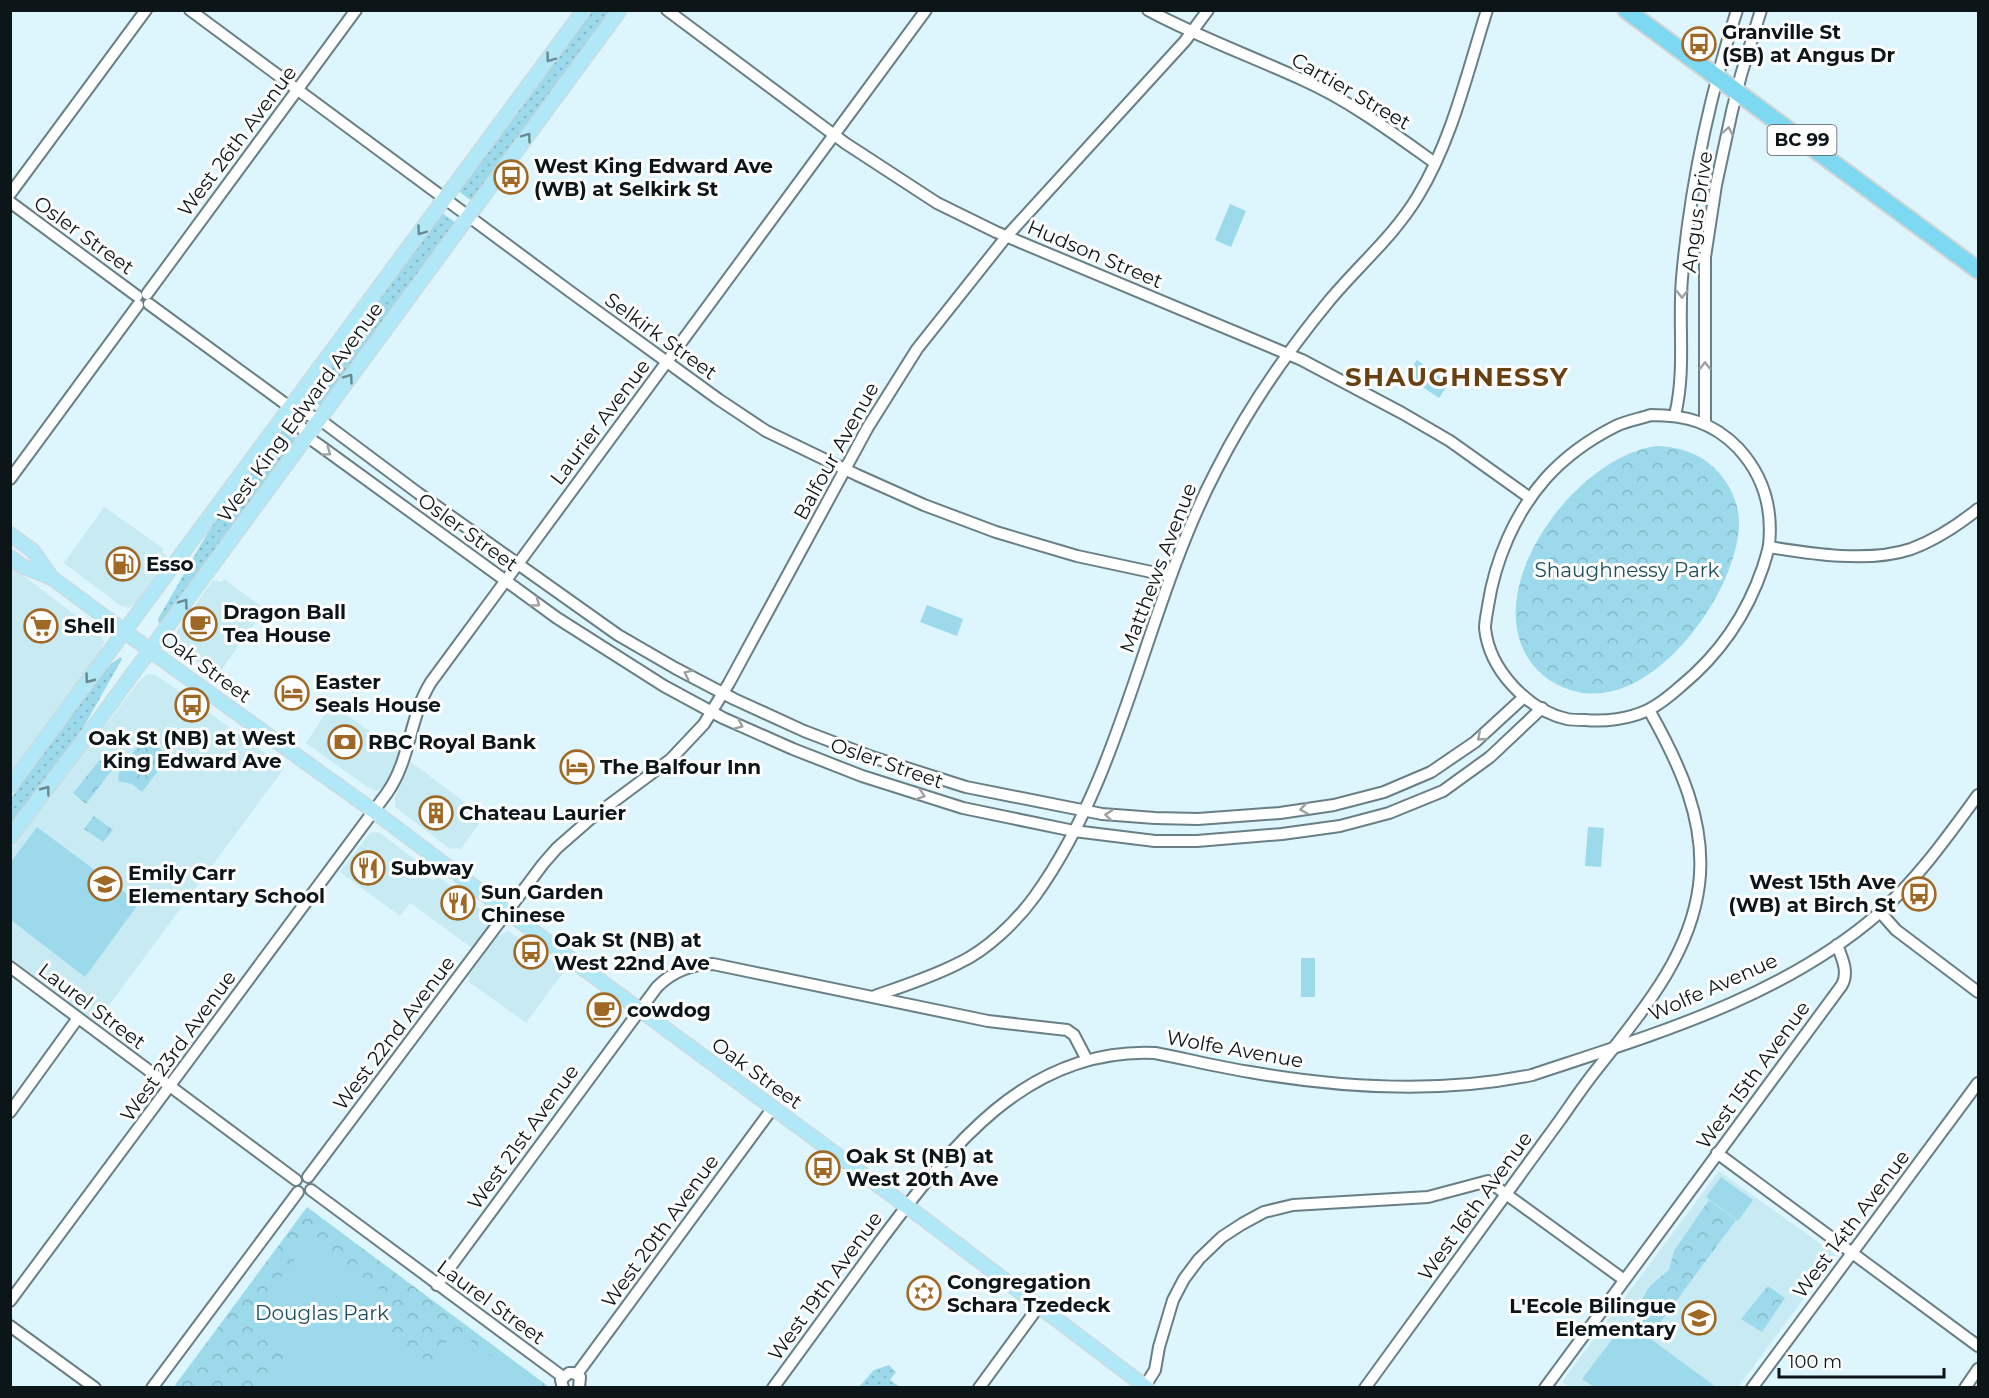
<svg xmlns="http://www.w3.org/2000/svg" width="1989" height="1398" font-family="Montserrat,sans-serif">
<style>
.built{fill:#c8eaf3}
.grass{fill:url(#grass-dots)}
.park{fill:url(#park-crowns)}
.pitch{fill:#9bd9eb}
.lines{fill:none;stroke-linecap:round;stroke-linejoin:round}
.minor-casing{stroke:#687f85;stroke-width:14}
.major-casing{stroke:#d3d5d5;stroke-width:16}
.highway-casing{stroke:#d3d5d5;stroke-width:20}
.minor{stroke:#fff;stroke-width:10}
.major{stroke:#b1e8f7;stroke-width:14}
.highway{stroke:#7dd9f1;stroke-width:16}
.oneway{stroke:#678992}
.oneway2{stroke:#9ea1a2}
.labels{text-anchor:middle;dominant-baseline:central;stroke-width:6;stroke-linejoin:round;paint-order:stroke}
.shield{fill:#fdfdfd;stroke:#545b5c;stroke-width:1.5}
.shield-label{font-size:18px;font-weight:bold;fill:#0c1517}
.poi-label{font-size:20px;font-weight:bold;fill:#0c1517;stroke:#fdfdfd;text-anchor:start}
.street-label{font-size:20px;fill:#0c1517;stroke:#fdfdfd}
.park-label{font-size:20px;fill:#1e505c;stroke:#fdfdfd}
.district-label{font-size:26px;font-weight:bold;letter-spacing:1.5px;fill:#674112;stroke:#fdfdfd}
</style>
<defs>
<pattern id="grass-dots" width="8" height="8" patternUnits="userSpaceOnUse" patternTransform="scale(1.5)"><rect width="8" height="8" fill="#9bd9eb"/><path d="M2 2h.1M6 6h.1" fill="none" stroke="#84b9c9" stroke-width="1.8" stroke-linecap="round"/></pattern>
<pattern id="park-crowns" width="20" height="18" patternUnits="userSpaceOnUse" patternTransform="scale(1.5)"><rect width="20" height="18" fill="#9bd9eb"/><path d="M2 6a3 3 0 1 1 6 0M12 15a3 3 0 1 1 6 0" fill="none" stroke="#84b9c9"/></pattern>
</defs>
<rect width="100%" height="100%" fill="#ddf5fc"/>
<g class="built">
<path d="M 104,507 L 164,549 L 162,552 L 168,557 L 135,604 L 129,608 L 121,606 L 64,563 Z"/>
<path d="M 11,566 L 100,634 L 104,642 L 101,650 L 11,772 Z"/>
<path d="M 224,579 L 265,609 L 217,676 L 177,647 L 173,637 L 213,580 L 222,582 Z"/>
<path d="M 148,674 L 156,675 L 285,767 L 96,1023 L 11,959 L 10,848 L 141,679 Z"/>
<path d="M 332,704 L 399,753 L 389,779 L 382,788 L 376,791 L 369,788 L 306,743 Z"/>
<path d="M 411,762 L 484,817 L 460,850 L 458,848 L 450,849 L 395,807 L 395,797 Z"/>
<path d="M 373,832 L 380,833 L 425,867 L 425,875 L 432,880 L 440,878 L 486,913 L 489,918 L 488,926 L 472,948 L 410,903 L 400,916 L 340,872 L 369,834 Z"/>
<path d="M 508,931 L 565,970 L 526,1023 L 469,982 L 470,979 L 468,976 L 496,937 Z"/>
<path d="M 1719,1171 L 1836,1255 L 1738,1387 L 1570,1388 L 1562,1382 Z"/>
</g>
<g class="grass">
<path d="M 591,11 L 613,11 L 472,201 L 458,191 Z"/>
<path d="M 442,213 L 456,223 L 322,406 L 305,399 Z"/>
<path d="M 287,426 L 297,440 L 162,623 L 159,624 L 158,619 L 211,527 L 282,430 Z"/>
<path d="M 121,657 L 122,659 L 79,735 L 11,827 L 11,798 L 102,674 L 112,663 Z"/>
<path d="M 889,1365 L 896,1372 L 890,1380 L 900,1387 L 859,1387 L 874,1370 Z"/>
</g>
<g class="park">
<path d="M 1657,446 C 1682,447 1704,455 1720,474 C 1731,487 1738,503 1739,520 C 1741,588 1655,709 1579,692 C 1558,688 1539,676 1528,658 C 1481,583 1579,455 1657,446 Z"/>
<path d="M 140,744 L 157,747 L 170,755 L 142,792 L 132,784 L 118,781 L 120,768 Z"/>
<path d="M 103,760 L 112,767 L 112,770 L 86,804 L 73,793 L 99,761 Z"/>
<path d="M 94,816 L 113,830 L 103,842 L 84,829 Z"/>
<path d="M 1709,1200 L 1736,1220 L 1651,1335 L 1641,1324 L 1638,1310 L 1645,1294 L 1651,1285 L 1669,1270 L 1674,1251 Z"/>
<path d="M 307,1207 L 549,1387 L 173,1388 Z"/>
<path d="M 1768,1286 L 1785,1298 L 1762,1332 L 1741,1319 Z"/>
</g>
<g class="pitch">
<path d="M 1230,204 L 1246,211 L 1231,247 L 1215,240 Z"/>
<path d="M 1417,360 L 1449,383 L 1439,398 L 1406,376 Z"/>
<path d="M 927,605 L 963,619 L 957,636 L 920,622 Z"/>
<path d="M 37,827 L 139,903 L 85,977 L 11,920 L 11,862 Z"/>
<path d="M 1588,827 L 1604,828 L 1601,867 L 1585,866 Z"/>
<rect x="1301" y="958" width="14" height="39"/>
<path d="M 1721,1177 L 1753,1200 L 1738,1221 L 1706,1197 Z"/>
<path d="M 316,1243 L 386,1294 L 376,1319 L 373,1322 L 432,1365 L 437,1354 L 456,1330 L 529,1384 L 529,1387 L 267,1387 L 264,1385 L 290,1348 L 275,1342 L 250,1320 L 305,1245 Z"/>
<path d="M 1626,1321 L 1716,1387 L 1594,1387 L 1582,1379 Z"/>
</g>
<g class="lines">
<defs>
<g id="minor">
<path d="M 190,10 L 568,290 L 718,399 L 766,431 L 857,475 L 924,505 L 996,532 L 1077,556 L 1170,576"/>
<path d="M 667,10 L 845,143 L 937,203 L 996,232 L 1302,360 L 1402,413 L 1450,441 L 1530,498"/>
<path d="M 1148,10 C 1198,37 1251,56 1303,80 C 1350,101 1393,133 1435,163"/>
<path d="M 10,194 L 146,10"/>
<path d="M 10,202 L 137,296"/>
<path d="M 147,294 L 356,10"/>
<path d="M 149,304 L 291,408 L 319,419 L 418,493 L 618,635 L 675,668 L 734,699 L 804,731 L 872,757 L 966,787 L 1102,814 L 1155,818 L 1198,819 L 1280,813 L 1334,805 L 1384,792 L 1431,772 L 1475,742 L 1524,697"/>
<path d="M 291,408 L 306,436 L 319,445 L 557,618 L 664,686 L 723,718 L 793,749 L 862,776 L 963,808 L 1074,831 L 1155,841 L 1197,841 L 1282,834 L 1340,826 L 1389,813 L 1443,791 L 1490,757 L 1542,708"/>
<path d="M 1651,415 C 1685,415 1713,422 1738,448 C 1763,475 1773,508 1769,545 C 1768,552 1765,560 1763,567 C 1747,614 1720,654 1681,686 C 1671,695 1660,704 1648,710 C 1629,719 1605,722 1585,720 C 1579,720 1572,720 1567,719 C 1527,710 1489,669 1485,628 C 1485,621 1487,613 1488,606 C 1495,560 1515,513 1546,478 C 1565,457 1590,439 1616,426 C 1626,421 1639,419 1651,415 Z"/>
<path d="M 1675,415 C 1686,370 1678,324 1682,278 C 1690,187 1709,98 1737,10"/>
<path d="M 1705,424 L 1705,257 L 1716,185 L 1732,111 L 1741,75 L 1761,10"/>
<path d="M 10,479 L 138,305"/>
<path d="M 1769,547 C 1812,554 1869,563 1911,549 C 1935,540 1958,525 1978,509"/>
<path d="M 1880,912 L 1896,930 L 1978,992"/>
<path d="M 10,967 L 296,1180"/>
<path d="M 875,996 C 903,986 932,977 959,963 C 987,950 1017,921 1035,896 C 1125,771 1145,607 1216,471 C 1246,412 1286,353 1329,301 C 1358,266 1394,236 1418,196 C 1452,140 1467,73 1487,10"/>
<path d="M 10,1112 L 78,1018"/>
<path d="M 1717,1153 L 1978,1346"/>
<path d="M 308,1177 L 543,864 L 557,848 L 589,820 L 671,759 L 704,724 L 729,683 L 868,427 L 917,349 L 1006,237 L 1185,41 L 1208,10"/>
<path d="M 311,1190 L 563,1377"/>
<path d="M 437,1285 L 657,987 C 673,971 691,964 713,964 L 988,1021 L 1067,1030 L 1074,1035 L 1087,1060"/>
<path d="M 10,1301 L 387,793 C 411,759 409,717 431,682 L 926,10"/>
<path d="M 10,1326 L 95,1388"/>
<path d="M 577,1374 L 772,1109"/>
<path d="M 1145,1386 L 1155,1370 L 1159,1347 L 1173,1300 L 1184,1279 L 1199,1259 L 1222,1237 L 1242,1224 L 1264,1212 L 1293,1205 L 1428,1197 L 1488,1181 L 1623,1279"/>
<path d="M 152,1388 L 298,1192"/>
<path d="M 563,1388 L 561,1380 L 569,1373 L 573,1373 L 580,1377 L 579,1388"/>
<path d="M 773,1388 C 809,1338 845,1289 881,1240 C 950,1148 1026,1047 1155,1053 C 1187,1059 1218,1067 1250,1072 C 1342,1088 1440,1094 1532,1075 C 1652,1035 1781,998 1878,914 C 1917,880 1948,836 1978,795"/>
<path d="M 979,1388 L 1039,1306"/>
<path d="M 1365,1388 C 1430,1298 1495,1209 1560,1120 C 1572,1103 1584,1085 1597,1069 C 1640,1014 1690,957 1699,885 C 1707,822 1679,763 1649,710"/>
<path d="M 1545,1388 L 1842,985 C 1849,972 1842,958 1837,945"/>
<path d="M 1752,1388 L 1978,1083"/>
<path d="M 1965,1388 L 1978,1369"/>
</g>
<g id="major">
<path d="M 10,534 L 33,551 L 52,578"/>
<path d="M 10,557 L 22,566 L 52,578 L 166,662 L 375,812 L 572,960 L 924,1219 L 1147,1388"/>
<path d="M 10,786 L 584,10"/>
<path d="M 10,837 L 95,725 L 620,10"/>
</g>
<path id="highway" d="M 1626,10 L 1978,270"/>
</defs>
<use href="#minor" class="minor-casing"/>
<use href="#major" class="major-casing"/>
<use href="#highway" class="highway-casing"/>
<use href="#minor" class="minor"/>
<use href="#major" class="major"/>
<use href="#highway" class="highway"/>
</g>
<defs><path id="oneway-chevron" d="M-2-3.5L2.5 0L-2 3.5" fill="none" stroke-width="1.6" stroke-linecap="round" stroke-linejoin="round" transform="scale(1.5)"/></defs>
<g class="oneway">
<use href="#oneway-chevron" transform="translate(550 58) rotate(126)"/>
<use href="#oneway-chevron" transform="translate(527 137) rotate(-54)"/>
<use href="#oneway-chevron" transform="translate(421 231) rotate(126)"/>
<use href="#oneway-chevron" transform="translate(349 378) rotate(-54)"/>
<use href="#oneway-chevron" transform="translate(184 603) rotate(-54)"/>
<use href="#oneway-chevron" transform="translate(89 679) rotate(127)"/>
<use href="#oneway-chevron" transform="translate(46 790) rotate(-53)"/>
</g>
<g class="oneway2">
<use href="#oneway-chevron" transform="translate(1728 131) rotate(-78)"/>
<use href="#oneway-chevron" transform="translate(1682 294) rotate(90)"/>
<use href="#oneway-chevron" transform="translate(1705 366) rotate(-90)"/>
<use href="#oneway-chevron" transform="translate(327 452) rotate(36)"/>
<use href="#oneway-chevron" transform="translate(536 603) rotate(36)"/>
<use href="#oneway-chevron" transform="translate(688 674) rotate(-154)"/>
<use href="#oneway-chevron" transform="translate(739 725) rotate(24)"/>
<use href="#oneway-chevron" transform="translate(1481 737) rotate(139)"/>
<use href="#oneway-chevron" transform="translate(921 795) rotate(17)"/>
<use href="#oneway-chevron" transform="translate(1304 809) rotate(171)"/>
<use href="#oneway-chevron" transform="translate(1109 815) rotate(-174)"/>
</g>
<defs>
<symbol id="bus-ring" viewBox="-11 -11 22 22"><circle r="9.5" fill="#fdfdfd" stroke="#a06825" stroke-width="1.5"/><path d="M-5-6H5V4H4V6H2V4H-2V6H-4V4H-5ZM-3.5-4V0h7V-4ZM-3.5 1.2v1.5H-2V1.2ZM2 1.2v1.5H3.5V1.2Z" fill="#a06825"/></symbol>
<symbol id="fuel-ring" viewBox="-11 -11 22 22"><circle r="9.5" fill="#fdfdfd" stroke="#a06825" stroke-width="1.5"/><path d="M-5.5-6h7V0h2V4h1.3V-2.5L3-4.5l.8-.8L6-3V5H2.5V1h-1V6h-7ZM-4.2-4.7v3.2H.2V-4.7Z" fill="#a06825"/></symbol>
<symbol id="cafe-ring" viewBox="-11 -11 22 22"><circle r="9.5" fill="#fdfdfd" stroke="#a06825" stroke-width="1.5"/><path d="M-5.5-4.5H6V0H3Q3 3.5 0 3.5H-2.5Q-5.5 3.5-5.5 0ZM3-3.2v2h1.7v-2ZM-6 4.5H4V6H-6Z" fill="#a06825"/></symbol>
<symbol id="supermarket-ring" viewBox="-11 -11 22 22"><circle r="9.5" fill="#fdfdfd" stroke="#a06825" stroke-width="1.5"/><path d="M-6-5.5h2.5l.6 2H6L4.5 2H-2.5L-4.4-4H-6ZM-1.5 3.2a1.3 1.3 0 1 0 .1 0ZM3 3.2a1.3 1.3 0 1 0 .1 0Z" fill="#a06825"/></symbol>
<symbol id="hotel-ring" viewBox="-11 -11 22 22"><circle r="9.5" fill="#fdfdfd" stroke="#a06825" stroke-width="1.5"/><path d="M-6-4.5h1.5V1H6V5H4.5V3h-9V5H-6ZM-4 0a1.8 1.8 0 1 1 3.6 0ZM.5 0V-2.5h3Q6-2.5 6 0Z" fill="#a06825"/></symbol>
<symbol id="bank-ring" viewBox="-11 -11 22 22"><circle r="9.5" fill="#fdfdfd" stroke="#a06825" stroke-width="1.5"/><path d="M-6-4H6V4H-6ZM0-2.3a2.3 2.3 0 1 0 0 4.6a2.3 2.3 0 1 0 0-4.6Z" fill="#a06825"/></symbol>
<symbol id="building-ring" viewBox="-11 -11 22 22"><circle r="9.5" fill="#fdfdfd" stroke="#a06825" stroke-width="1.5"/><path d="M-4-6H4V6H1V3H-1V6H-4ZM-2.5-4.3h1.7v1.8h-1.7ZM.8-4.3h1.7v1.8H.8ZM-2.5-1h1.7V.8h-1.7ZM.8-1h1.7V.8H.8Z" fill="#a06825"/></symbol>
<symbol id="restaurant-ring" viewBox="-11 -11 22 22"><circle r="9.5" fill="#fdfdfd" stroke="#a06825" stroke-width="1.5"/><path d="M-5-6h1v4h1v-4h1v4h1v-4h1v5L-1.5 .5V6h-2V.5L-5-1ZM5-6V6H3V1.5H1.5Q1.5-4 5-6Z" fill="#a06825"/></symbol>
<symbol id="school-ring" viewBox="-11 -11 22 22"><circle r="9.5" fill="#fdfdfd" stroke="#a06825" stroke-width="1.5"/><path d="M0-5L7-2L0 1L-7-2ZM-4 1L0 2.5L4 1V4Q0 6-4 4Z" fill="#a06825"/></symbol>
<symbol id="synagogue-ring" viewBox="-11 -11 22 22"><circle r="9.5" fill="#fdfdfd" stroke="#a06825" stroke-width="1.5"/><path d="M0-6.5L5.6 3.2H-5.6ZM0 6.5L5.6-3.2H-5.6Z" fill="#a06825"/></symbol>
</defs>
<g fill-rule="evenodd">
<use href="#bus-ring" x="1680" y="25" width="38" height="38"/>
<use href="#bus-ring" x="492" y="158" width="38" height="38"/>
<use href="#fuel-ring" x="104" y="545" width="38" height="38"/>
<use href="#cafe-ring" x="181" y="605" width="38" height="38"/>
<use href="#supermarket-ring" x="22" y="607" width="38" height="38"/>
<use href="#hotel-ring" x="273" y="674" width="38" height="38"/>
<use href="#bus-ring" x="173" y="686" width="38" height="38"/>
<use href="#bank-ring" x="326" y="723" width="38" height="38"/>
<use href="#hotel-ring" x="558" y="748" width="38" height="38"/>
<use href="#building-ring" x="417" y="794" width="38" height="38"/>
<use href="#restaurant-ring" x="349" y="849" width="38" height="38"/>
<use href="#school-ring" x="86" y="865" width="38" height="38"/>
<use href="#bus-ring" x="1900" y="875" width="38" height="38"/>
<use href="#restaurant-ring" x="439" y="884" width="38" height="38"/>
<use href="#bus-ring" x="512" y="933" width="38" height="38"/>
<use href="#cafe-ring" x="585" y="991" width="38" height="38"/>
<use href="#bus-ring" x="804" y="1149" width="38" height="38"/>
<use href="#synagogue-ring" x="905" y="1274" width="38" height="38"/>
<use href="#school-ring" x="1680" y="1299" width="38" height="38"/>
</g>
<g class="labels">
<rect class="shield" x="1767.5" y="125" width="69" height="30" rx="4.5"/>
<g class="shield-label">
<text x="1802" y="140">BC 99</text>
</g>
<g class="poi-label">
<text x="1722" y="32">Granville St<tspan x="1722" dy="23">(SB) at Angus Dr</tspan></text>
<text x="534" y="166">West King Edward Ave<tspan x="534" dy="23">(WB) at Selkirk St</tspan></text>
<text x="146" y="564">Esso</text>
<text x="223" y="612">Dragon Ball<tspan x="223" dy="23">Tea House</tspan></text>
<text x="64" y="626">Shell</text>
<text x="315" y="682">Easter<tspan x="315" dy="23">Seals House</tspan></text>
<text x="192" y="738" text-anchor="middle">Oak St (NB) at West<tspan x="192" dy="23">King Edward Ave</tspan></text>
<text x="368" y="742">RBC Royal Bank</text>
<text x="600" y="767">The Balfour Inn</text>
<text x="459" y="813">Chateau Laurier</text>
<text x="391" y="868">Subway</text>
<text x="128" y="873">Emily Carr<tspan x="128" dy="23">Elementary School</tspan></text>
<text x="1896" y="882" text-anchor="end">West 15th Ave<tspan x="1896" dy="23">(WB) at Birch St</tspan></text>
<text x="481" y="892">Sun Garden<tspan x="481" dy="23">Chinese</tspan></text>
<text x="554" y="940">Oak St (NB) at<tspan x="554" dy="23">West 22nd Ave</tspan></text>
<text x="627" y="1010">cowdog</text>
<text x="846" y="1156">Oak St (NB) at<tspan x="846" dy="23">West 20th Ave</tspan></text>
<text x="947" y="1282">Congregation<tspan x="947" dy="23">Schara Tzedeck</tspan></text>
<text x="1676" y="1306" text-anchor="end">L'Ecole Bilingue<tspan x="1676" dy="23">Elementary</tspan></text>
</g>
<g class="street-label">
<text transform="translate(1351 91) rotate(30)">Cartier Street</text>
<text transform="translate(237 141) rotate(-53)">West 26th Avenue</text>
<text transform="translate(1697 212) rotate(-82)">Angus Drive</text>
<text transform="translate(84 235) rotate(36)">Osler Street</text>
<text transform="translate(1095 254) rotate(23)">Hudson Street</text>
<text transform="translate(661 336) rotate(36)">Selkirk Street</text>
<text transform="translate(300 412) rotate(-54)">West King Edward Avenue</text>
<text transform="translate(600 422) rotate(-53)">Laurier Avenue</text>
<text transform="translate(836 451) rotate(-61)">Balfour Avenue</text>
<text transform="translate(468 532) rotate(36)">Osler Street</text>
<text transform="translate(1158 568) rotate(-69)">Matthews Avenue</text>
<text transform="translate(206 667) rotate(36)">Oak Street</text>
<text transform="translate(887 763) rotate(19)">Osler Street</text>
<text transform="translate(1713 987) rotate(-24)">Wolfe Avenue</text>
<text transform="translate(92 1006) rotate(37)">Laurel Street</text>
<text transform="translate(394 1033) rotate(-53)">West 22nd Avenue</text>
<text transform="translate(178 1046) rotate(-54)">West 23rd Avenue</text>
<text transform="translate(1235 1049) rotate(10)">Wolfe Avenue</text>
<text transform="translate(757 1073) rotate(36)">Oak Street</text>
<text transform="translate(1753 1075) rotate(-54)">West 15th Avenue</text>
<text transform="translate(523 1137) rotate(-54)">West 21st Avenue</text>
<text transform="translate(1475 1206) rotate(-54)">West 16th Avenue</text>
<text transform="translate(1851 1224) rotate(-53)">West 14th Avenue</text>
<text transform="translate(660 1231) rotate(-54)">West 20th Avenue</text>
<text transform="translate(825 1286) rotate(-54)">West 19th Avenue</text>
<text transform="translate(491 1302) rotate(36)">Laurel Street</text>
</g>
<g class="park-label">
<text x="1627" y="570">Shaughnessy Park</text>
<text x="322" y="1313">Douglas Park</text>
</g>
<g class="district-label">
<text x="1457" y="377">SHAUGHNESSY</text>
</g>
</g>
<rect width="1989" height="1398" fill="none" stroke="#0c1517" stroke-width="24"/>
<path d="M1779 1368v9h165v-9" fill="none" stroke="#0c1517" stroke-width="3"/>
<text x="1788" y="1368" font-size="18" fill="#0c1517" stroke="#fdfdfd" stroke-width="4.5" paint-order="stroke">100 m</text>
</svg>
